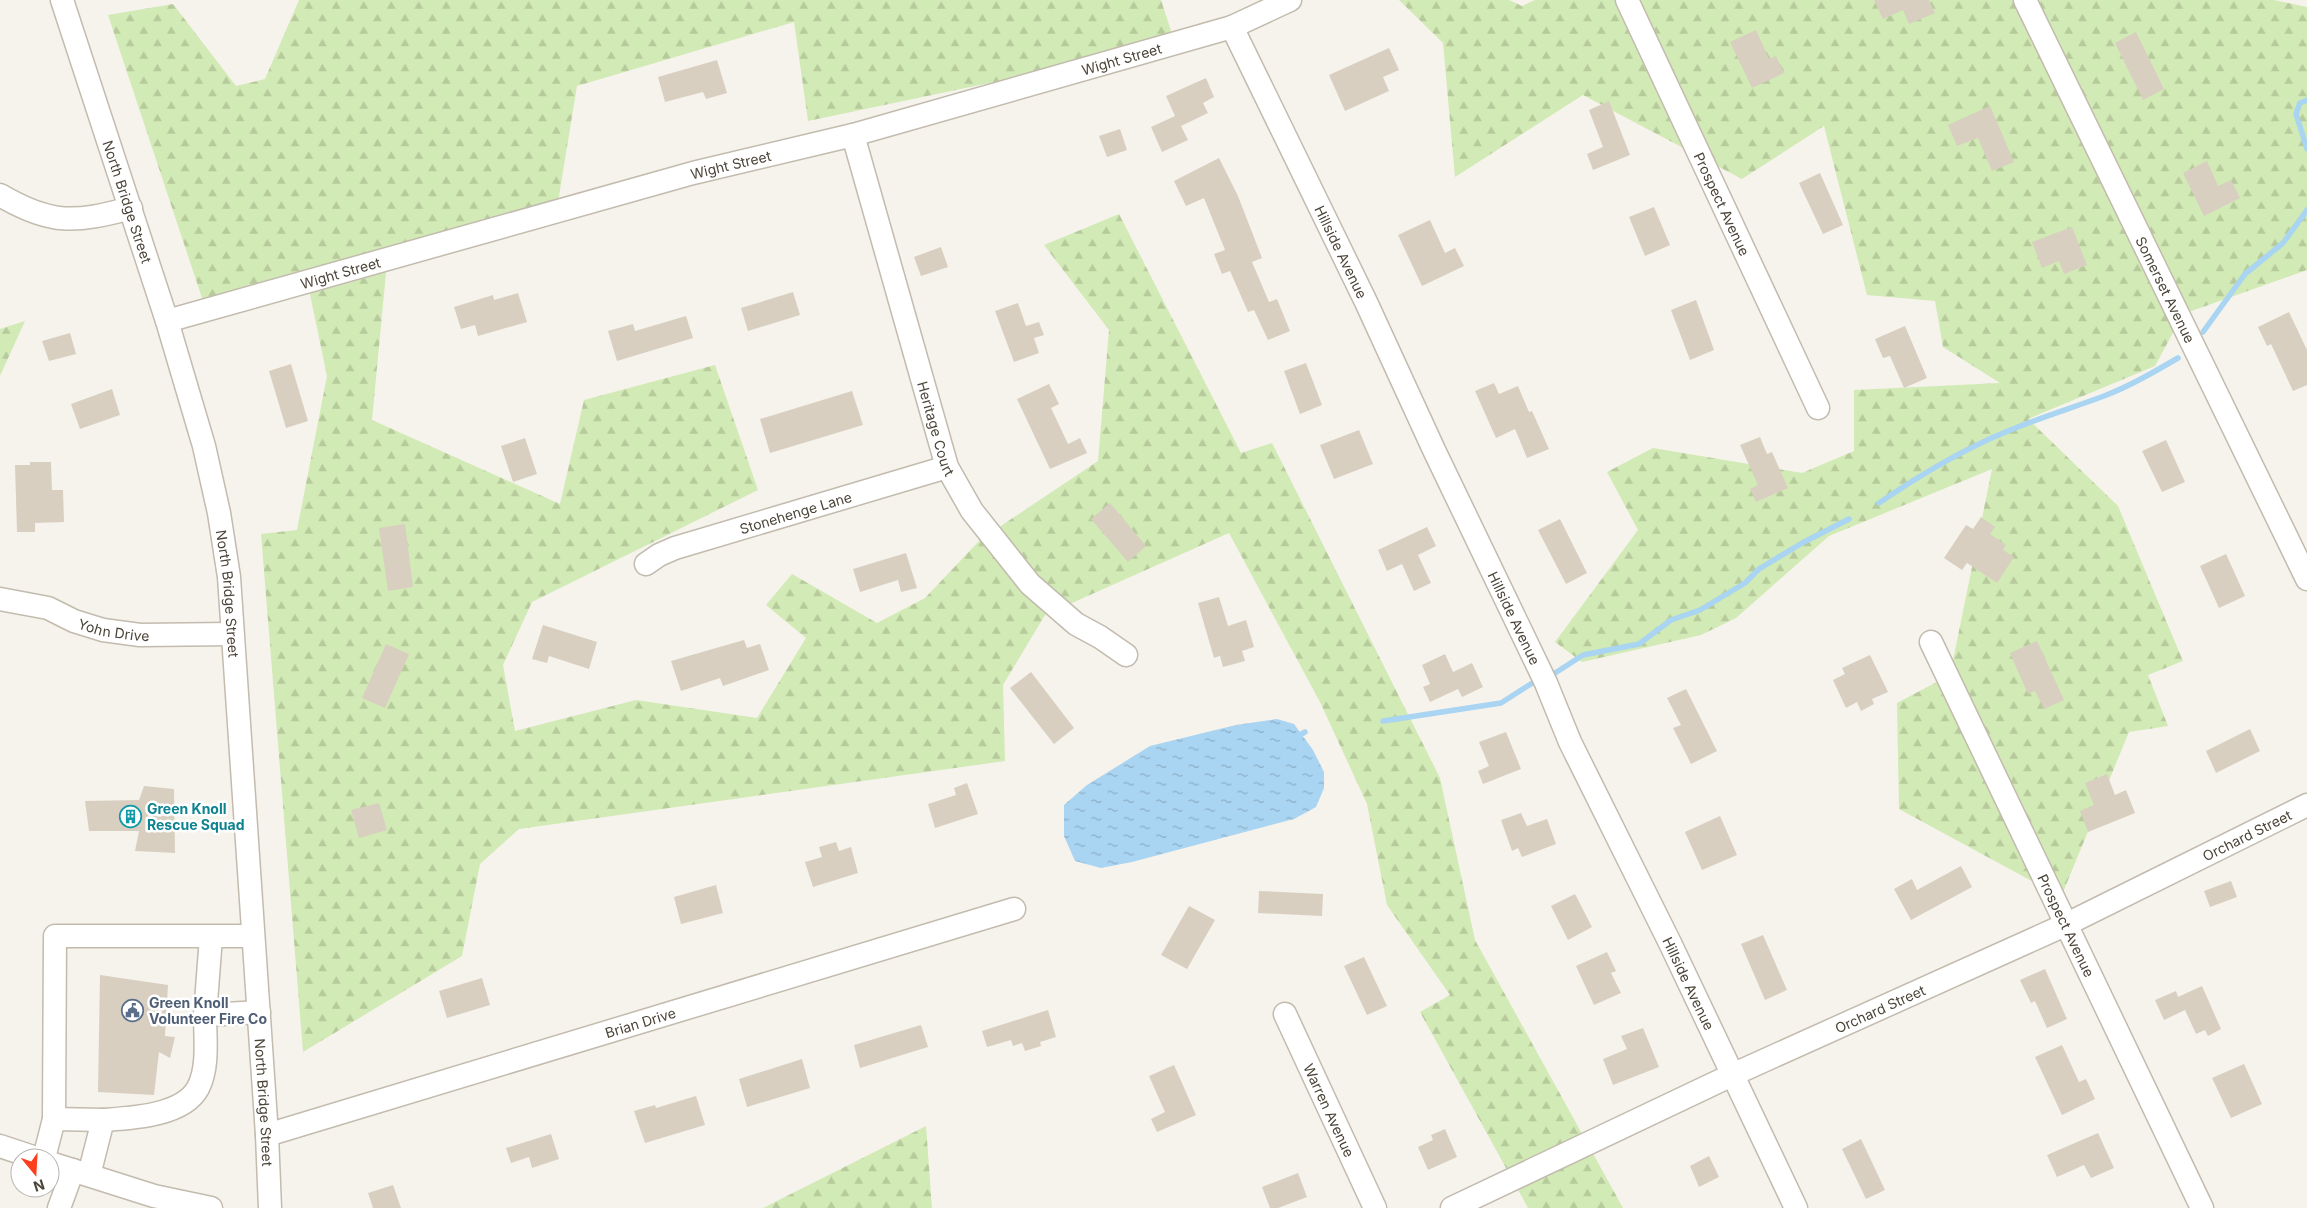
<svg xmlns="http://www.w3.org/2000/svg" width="2307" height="1208" font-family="Inter,sans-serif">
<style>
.forest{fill:url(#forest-firs)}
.water{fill:url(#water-ripples)}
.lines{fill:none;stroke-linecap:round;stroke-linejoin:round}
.stream{stroke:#a9d4f2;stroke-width:5.5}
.building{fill:#d8cfc1}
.minor-casing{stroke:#c2bbae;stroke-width:25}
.minor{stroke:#fff;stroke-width:22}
.labels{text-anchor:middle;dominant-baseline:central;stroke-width:5;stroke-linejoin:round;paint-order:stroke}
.street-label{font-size:14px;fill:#4b4439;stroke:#fff}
.culture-label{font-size:14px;font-weight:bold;fill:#0d838f;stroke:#fff;text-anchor:start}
.service-label{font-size:14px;font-weight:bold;fill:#4e5e75;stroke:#fff;text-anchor:start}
</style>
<defs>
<pattern id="forest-firs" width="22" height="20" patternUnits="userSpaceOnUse" patternTransform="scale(1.25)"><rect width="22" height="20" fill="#d2eab5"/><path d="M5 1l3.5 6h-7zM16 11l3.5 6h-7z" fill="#b6ca9c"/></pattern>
<pattern id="water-ripples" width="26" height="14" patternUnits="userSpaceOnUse" patternTransform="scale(1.25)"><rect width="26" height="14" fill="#a9d4f2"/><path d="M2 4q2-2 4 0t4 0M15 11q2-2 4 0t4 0" fill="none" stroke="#8caec5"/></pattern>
</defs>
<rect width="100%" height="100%" fill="#f6f3ec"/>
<g class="forest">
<path d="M 299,0 L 1161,0 L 1174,40 L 1146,50 L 808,121 L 794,22 L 577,86 L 557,208 L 388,252 L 372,420 L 560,504 L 584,400 L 715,365 L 758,490 L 532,602 L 503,665 L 515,731 L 636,700 L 757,718 L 806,638 L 766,605 L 792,574 L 877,623 L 925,598 L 980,540 L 1098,461 L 1109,330 L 1044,245 L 1119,214 L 1241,453 L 1272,443 L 1440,778 L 1475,940 L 1623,1208 L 1528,1208 L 1420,1012 L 1450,995 L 1387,905 L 1367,804 L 1320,702 L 1229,533 L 1045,615 L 1003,685 L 1005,761 L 519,829 L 480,864 L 462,956 L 303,1052 L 261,534 L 297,530 L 327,376 L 306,275 L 205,307 L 108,15 L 173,4 L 236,86 L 265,79 Z"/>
<path d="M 1399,0 L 1509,0 L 1522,6 L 1535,0 L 2274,0 L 2307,7 L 2307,270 L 2183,314 L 2155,366 L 2028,419 L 2118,506 L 2183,661 L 2148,675 L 2168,726 L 2129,732 L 2061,897 L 1899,809 L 1897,703 L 1950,675 L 1992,469 L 1829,536 L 1736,618 L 1701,635 L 1582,662 L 1555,642 L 1638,530 L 1607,472 L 1653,448 L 1802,473 L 1854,451 L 1854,390 L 2000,383 L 1943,347 L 1935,301 L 1867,295 L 1824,126 L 1742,179 L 1583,95 L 1455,177 L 1443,43 Z"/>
<path d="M 25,321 L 0,376 L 0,329 Z"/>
<path d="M 926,1126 L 932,1208 L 763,1208 Z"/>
</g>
<path class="water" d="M 1277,719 L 1294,724 L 1313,750 L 1324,772 L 1324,788 L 1316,807 L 1294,819 L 1132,862 L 1101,868 L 1075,861 L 1064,836 L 1064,805 L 1087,785 L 1150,746 L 1236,725 Z"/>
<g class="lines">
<g class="stream">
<path d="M 2307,100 L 2300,103 L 2296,114 L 2307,149"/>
<path d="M 2203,332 L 2245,274 L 2283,243 L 2307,210"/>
<path d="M 1879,503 C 1920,475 1961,450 2008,431 C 2039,418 2072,408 2104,396 C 2130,386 2154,372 2178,358"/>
<path d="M 1552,675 L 1583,655 L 1639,644 L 1671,620 L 1700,610 L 1745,583 L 1759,569 L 1802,543 L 1849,519"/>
<path d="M 1383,721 L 1501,703 L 1534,682"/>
<path d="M 1296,737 L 1305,732"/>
</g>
</g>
<g class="building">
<path d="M 1874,0 L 1929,0 L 1935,13 L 1909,24 L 1903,10 L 1883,19 Z"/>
<path d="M 1756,30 L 1769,59 L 1776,56 L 1784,73 L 1752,88 L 1730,42 Z"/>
<path d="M 2136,32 L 2164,89 L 2143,100 L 2115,43 Z"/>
<path d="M 1389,48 L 1399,70 L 1383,77 L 1389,91 L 1345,111 L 1329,75 Z"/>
<path d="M 717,60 L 727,93 L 706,99 L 703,92 L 665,102 L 658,77 Z"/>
<path d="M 1206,78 L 1214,97 L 1203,103 L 1208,113 L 1181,126 L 1188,140 L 1162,152 L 1151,127 L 1175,116 L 1166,96 Z"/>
<path d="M 1609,101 L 1630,155 L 1593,170 L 1587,154 L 1603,147 L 1589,110 Z"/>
<path d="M 1990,106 L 2014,162 L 1992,171 L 1978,138 L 1957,146 L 1948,125 Z"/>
<path d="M 1120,129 L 1127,150 L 1107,157 L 1099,136 Z"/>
<path d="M 1219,158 L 1238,196 L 1262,258 L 1252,262 L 1269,302 L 1277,299 L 1290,331 L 1268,340 L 1254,310 L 1248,312 L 1230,271 L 1222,274 L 1214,254 L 1225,250 L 1204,198 L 1186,206 L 1174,181 Z"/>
<path d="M 2207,161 L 2218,186 L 2231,180 L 2240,198 L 2204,216 L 2183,173 Z"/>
<path d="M 1820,173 L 1843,225 L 1823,234 L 1799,183 Z"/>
<path d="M 1654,207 L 1670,245 L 1645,256 L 1629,217 Z"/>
<path d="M 1430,220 L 1445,253 L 1455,248 L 1464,266 L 1422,286 L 1398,235 Z"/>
<path d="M 2072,227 L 2087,265 L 2064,274 L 2059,261 L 2042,268 L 2032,242 Z"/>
<path d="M 941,247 L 948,267 L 921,276 L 914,257 Z"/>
<path d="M 793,292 L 800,315 L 748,331 L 741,308 Z"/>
<path d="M 518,293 L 527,322 L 478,336 L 475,325 L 461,329 L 454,307 L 493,295 L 494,300 Z"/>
<path d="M 1696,300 L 1714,350 L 1690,360 L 1671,310 Z"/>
<path d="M 1018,303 L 1026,326 L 1039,322 L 1044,335 L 1034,338 L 1039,353 L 1014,362 L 995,311 Z"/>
<path d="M 2289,312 L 2307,350 L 2307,385 L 2293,391 L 2271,344 L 2267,346 L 2258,327 Z"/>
<path d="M 686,316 L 693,338 L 617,361 L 608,331 L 633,324 L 635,331 Z"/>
<path d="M 1905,326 L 1927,378 L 1904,388 L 1890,356 L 1883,358 L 1875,339 Z"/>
<path d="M 70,333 L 76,354 L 49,361 L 42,341 Z"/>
<path d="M 1306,363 L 1322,405 L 1300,414 L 1284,371 Z"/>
<path d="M 291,364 L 308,421 L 286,428 L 269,371 Z"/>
<path d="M 1494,383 L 1499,394 L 1518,386 L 1529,412 L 1532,411 L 1549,449 L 1527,458 L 1515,429 L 1496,438 L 1475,391 Z"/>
<path d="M 1049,384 L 1059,404 L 1051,408 L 1068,444 L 1080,438 L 1087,453 L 1050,469 L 1017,399 Z"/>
<path d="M 112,389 L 120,415 L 80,429 L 71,404 Z"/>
<path d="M 852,391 L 863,425 L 770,453 L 760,419 Z"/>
<path d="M 1359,430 L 1373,464 L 1334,479 L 1320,445 Z"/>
<path d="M 1760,437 L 1767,454 L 1772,452 L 1788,488 L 1756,502 L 1750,489 L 1758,485 L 1740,445 Z"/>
<path d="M 525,438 L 537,474 L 513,482 L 501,446 Z"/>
<path d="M 2166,440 L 2185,482 L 2162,492 L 2142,451 Z"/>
<path d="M 30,462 L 51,462 L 52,490 L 63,490 L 64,522 L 35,523 L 35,532 L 17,532 L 15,465 L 30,465 Z"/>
<path d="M 1110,503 L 1146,546 L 1128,562 L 1091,519 Z"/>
<path d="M 1981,517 L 1995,527 L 1990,534 L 2006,545 L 2003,550 L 2014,557 L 1997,583 L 1967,563 L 1962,570 L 1944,558 L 1966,525 L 1973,529 Z"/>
<path d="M 1560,519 L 1587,573 L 1566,584 L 1538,530 Z"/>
<path d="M 405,524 L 413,587 L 388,591 L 379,528 Z"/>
<path d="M 1427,527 L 1436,546 L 1418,555 L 1431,583 L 1414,591 L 1402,564 L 1387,571 L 1378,550 Z"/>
<path d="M 906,553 L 917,588 L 901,592 L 898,580 L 860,592 L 853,569 Z"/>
<path d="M 2226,554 L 2245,596 L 2219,608 L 2200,566 Z"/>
<path d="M 1219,597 L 1228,626 L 1246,620 L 1254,647 L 1242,651 L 1245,661 L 1223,667 L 1220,656 L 1214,658 L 1198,603 Z"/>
<path d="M 543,625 L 597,642 L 589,669 L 549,656 L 547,663 L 532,659 Z"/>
<path d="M 744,640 L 747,648 L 760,644 L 769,670 L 723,686 L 720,678 L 681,691 L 671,661 Z"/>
<path d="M 2037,641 L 2064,700 L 2044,709 L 2035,691 L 2028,694 L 2010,653 Z"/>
<path d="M 386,644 L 409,654 L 385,708 L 362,698 Z"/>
<path d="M 1445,654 L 1453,672 L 1472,663 L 1483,687 L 1462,697 L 1458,689 L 1430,702 L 1423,687 L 1430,684 L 1422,665 Z"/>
<path d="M 1870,655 L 1888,692 L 1872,699 L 1874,704 L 1861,711 L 1857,702 L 1846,708 L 1833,680 L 1845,674 L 1842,668 Z"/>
<path d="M 1031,672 L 1074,728 L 1054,744 L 1010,688 Z"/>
<path d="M 1686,689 L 1717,751 L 1691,764 L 1673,728 L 1681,725 L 1667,698 Z"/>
<path d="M 2250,729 L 2260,751 L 2216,773 L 2206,751 Z"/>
<path d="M 1506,732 L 1521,769 L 1483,784 L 1478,771 L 1489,766 L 1479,742 Z"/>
<path d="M 2107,774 L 2115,795 L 2126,790 L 2135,813 L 2088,832 L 2080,811 L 2094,805 L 2085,783 Z"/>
<path d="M 967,783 L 978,814 L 935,828 L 928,804 L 956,795 L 954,788 Z"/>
<path d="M 144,786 L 174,789 L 175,853 L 135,851 L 139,831 L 89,831 L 85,801 L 139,800 Z"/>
<path d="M 379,803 L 387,830 L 359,838 L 351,810 Z"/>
<path d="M 1521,813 L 1527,826 L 1547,819 L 1556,844 L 1522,857 L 1518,848 L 1512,851 L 1501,820 Z"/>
<path d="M 1720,816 L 1737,855 L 1702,870 L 1685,832 Z"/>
<path d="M 836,842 L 839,851 L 851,847 L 858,873 L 813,887 L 805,862 L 822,857 L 819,847 Z"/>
<path d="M 1961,866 L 1972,887 L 1911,920 L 1894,889 L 1912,879 L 1917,890 Z"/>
<path d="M 2231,881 L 2237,897 L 2210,907 L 2204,891 Z"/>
<path d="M 716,885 L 723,913 L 681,924 L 674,897 Z"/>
<path d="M 1259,891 L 1323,894 L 1322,916 L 1258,913 Z"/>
<path d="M 1575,894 L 1592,927 L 1568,940 L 1551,906 Z"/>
<path d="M 1189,906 L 1215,920 L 1187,969 L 1161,955 Z"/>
<path d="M 1763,935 L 1787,990 L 1765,1000 L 1741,944 Z"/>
<path d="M 1607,952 L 1616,971 L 1611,973 L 1621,993 L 1594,1005 L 1576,966 Z"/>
<path d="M 1364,957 L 1387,1006 L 1367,1015 L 1344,966 Z"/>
<path d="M 2045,969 L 2067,1019 L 2047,1028 L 2035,1001 L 2031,1003 L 2020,980 Z"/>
<path d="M 100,975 L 168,985 L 165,1036 L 175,1037 L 170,1058 L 159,1052 L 154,1095 L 98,1092 Z"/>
<path d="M 482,978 L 490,1005 L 447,1018 L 439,991 Z"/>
<path d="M 2202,986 L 2221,1029 L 2208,1036 L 2205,1030 L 2196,1034 L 2185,1010 L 2164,1020 L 2155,1000 L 2176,991 L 2178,997 Z"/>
<path d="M 1048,1010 L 1056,1037 L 1040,1042 L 1041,1046 L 1025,1051 L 1022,1043 L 1013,1046 L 1011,1040 L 987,1047 L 982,1031 Z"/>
<path d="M 921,1025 L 928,1047 L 860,1068 L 854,1045 Z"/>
<path d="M 1643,1028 L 1659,1067 L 1613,1085 L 1603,1059 L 1627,1049 L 1621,1036 Z"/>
<path d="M 2062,1045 L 2079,1082 L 2086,1079 L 2095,1099 L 2062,1115 L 2035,1057 Z"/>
<path d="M 802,1059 L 810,1088 L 747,1107 L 739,1079 Z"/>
<path d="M 2244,1064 L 2262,1104 L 2231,1118 L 2212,1078 Z"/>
<path d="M 1174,1065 L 1196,1115 L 1157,1132 L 1151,1119 L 1165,1112 L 1149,1076 Z"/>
<path d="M 696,1096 L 705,1125 L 645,1143 L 634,1111 L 655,1105 L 656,1108 Z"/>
<path d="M 1445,1129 L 1457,1157 L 1428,1170 L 1418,1147 L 1433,1140 L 1431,1135 Z"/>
<path d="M 2098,1133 L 2114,1168 L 2091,1178 L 2084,1165 L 2057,1177 L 2047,1155 Z"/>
<path d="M 551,1134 L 559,1159 L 532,1168 L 529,1157 L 511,1163 L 506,1148 Z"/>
<path d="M 1861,1139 L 1885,1190 L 1866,1199 L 1842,1149 Z"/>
<path d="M 1709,1156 L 1719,1177 L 1699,1187 L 1690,1166 Z"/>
<path d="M 1298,1173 L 1307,1197 L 1278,1208 L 1270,1208 L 1262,1187 Z"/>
<path d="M 393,1185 L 401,1208 L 373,1208 L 368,1193 Z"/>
</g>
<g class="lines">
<defs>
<g id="minor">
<path id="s1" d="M 62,0 L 167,321 L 204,446 L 219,513 L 229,577 L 267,1135 L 270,1208"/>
<path id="s2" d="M 1627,0 L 1818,408"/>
<path id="s3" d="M 2025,0 L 2307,579"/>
<path id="s4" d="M 1232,27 L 1366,302 L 1434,450 L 1546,683 L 1570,742 L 1670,943 L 1796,1208"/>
<path id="s5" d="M 853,135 L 947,467 L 972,511 L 1030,584 L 1076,624 L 1100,637 L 1126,655"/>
<path d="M 0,195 C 51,225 75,223 131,208"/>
<path id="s6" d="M 167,321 L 693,173 L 853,135 L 1232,27 L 1290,0"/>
<path id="s7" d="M 646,564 L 659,555 L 675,548 L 947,467"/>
<path id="s8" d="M 0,599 L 48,608 L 74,621 L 103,630 L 140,635 L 232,634"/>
<path id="s9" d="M 1931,642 L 2202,1208"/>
<path id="s10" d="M 1285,1014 L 1375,1208"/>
<path d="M 205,1015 L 211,937"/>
<path d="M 54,1119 L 103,1120"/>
<path id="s11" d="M 267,1135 L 1014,909"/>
<path d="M 0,1146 L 36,1158"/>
<path d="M 44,1158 L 54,1119 L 55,936 L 253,936"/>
<path d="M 50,1163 L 154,1196 L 211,1208"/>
<path d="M 89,1175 L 103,1120 C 131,1118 183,1116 198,1088 C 209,1067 205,1038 205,1015 L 259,1012"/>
<path d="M 59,1208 L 73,1170"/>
<path id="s12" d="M 1452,1208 L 1732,1075 L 2065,925 L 2307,805"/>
</g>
</defs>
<use href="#minor" class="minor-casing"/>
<use href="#minor" class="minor"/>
</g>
<defs>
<symbol id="building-ring" viewBox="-11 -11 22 22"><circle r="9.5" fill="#fff" stroke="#0f9aa8" stroke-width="1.5"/><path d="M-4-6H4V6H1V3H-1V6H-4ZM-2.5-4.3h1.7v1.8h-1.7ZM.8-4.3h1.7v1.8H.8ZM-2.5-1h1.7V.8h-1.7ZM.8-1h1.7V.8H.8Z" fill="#0f9aa8"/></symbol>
<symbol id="civic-ring" viewBox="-11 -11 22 22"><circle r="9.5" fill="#fff" stroke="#5c6f8a" stroke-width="1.5"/><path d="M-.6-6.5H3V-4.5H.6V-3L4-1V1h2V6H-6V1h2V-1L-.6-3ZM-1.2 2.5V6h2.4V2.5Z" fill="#5c6f8a"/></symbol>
</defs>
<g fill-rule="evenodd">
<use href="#building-ring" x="118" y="804" width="25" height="25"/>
<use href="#civic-ring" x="120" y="998" width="25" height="25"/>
</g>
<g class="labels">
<g class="street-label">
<text stroke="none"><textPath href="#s6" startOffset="990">Wight Street</textPath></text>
<text stroke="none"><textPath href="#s6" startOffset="585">Wight Street</textPath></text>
<text stroke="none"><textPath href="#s1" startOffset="212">North Bridge Street</textPath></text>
<text stroke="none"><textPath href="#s2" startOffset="225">Prospect Avenue</textPath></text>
<text stroke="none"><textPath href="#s4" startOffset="250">Hillside Avenue</textPath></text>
<text stroke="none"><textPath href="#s6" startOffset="180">Wight Street</textPath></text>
<text stroke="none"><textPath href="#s3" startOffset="322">Somerset Avenue</textPath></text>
<text stroke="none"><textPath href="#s5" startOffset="305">Heritage Court</textPath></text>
<text stroke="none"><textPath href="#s7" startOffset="159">Stonehenge Lane</textPath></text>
<text stroke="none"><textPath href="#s1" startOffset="618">North Bridge Street</textPath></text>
<text stroke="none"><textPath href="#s4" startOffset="655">Hillside Avenue</textPath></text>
<text stroke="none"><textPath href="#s8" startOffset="119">Yohn Drive</textPath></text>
<text stroke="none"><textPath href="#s12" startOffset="878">Orchard Street</textPath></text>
<text stroke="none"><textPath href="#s9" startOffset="314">Prospect Avenue</textPath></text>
<text stroke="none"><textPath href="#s4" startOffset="1060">Hillside Avenue</textPath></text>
<text stroke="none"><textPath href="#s12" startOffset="472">Orchard Street</textPath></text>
<text stroke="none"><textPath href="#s11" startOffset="390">Brian Drive</textPath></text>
<text stroke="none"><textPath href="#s1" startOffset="1128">North Bridge Street</textPath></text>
<text stroke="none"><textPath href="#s10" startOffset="106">Warren Avenue</textPath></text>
</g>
<g class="culture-label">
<text x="147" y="808">Green Knoll<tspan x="147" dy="16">Rescue Squad</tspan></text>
</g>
<g class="service-label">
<text x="149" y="1002">Green Knoll<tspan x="149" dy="16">Volunteer Fire Co</tspan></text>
</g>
</g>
<g transform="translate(35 1173) rotate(162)"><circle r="24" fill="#ffffff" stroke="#b7b4b0"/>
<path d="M0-4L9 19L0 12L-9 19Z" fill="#fc3f1d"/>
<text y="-8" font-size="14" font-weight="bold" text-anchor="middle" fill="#4b4439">N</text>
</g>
</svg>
